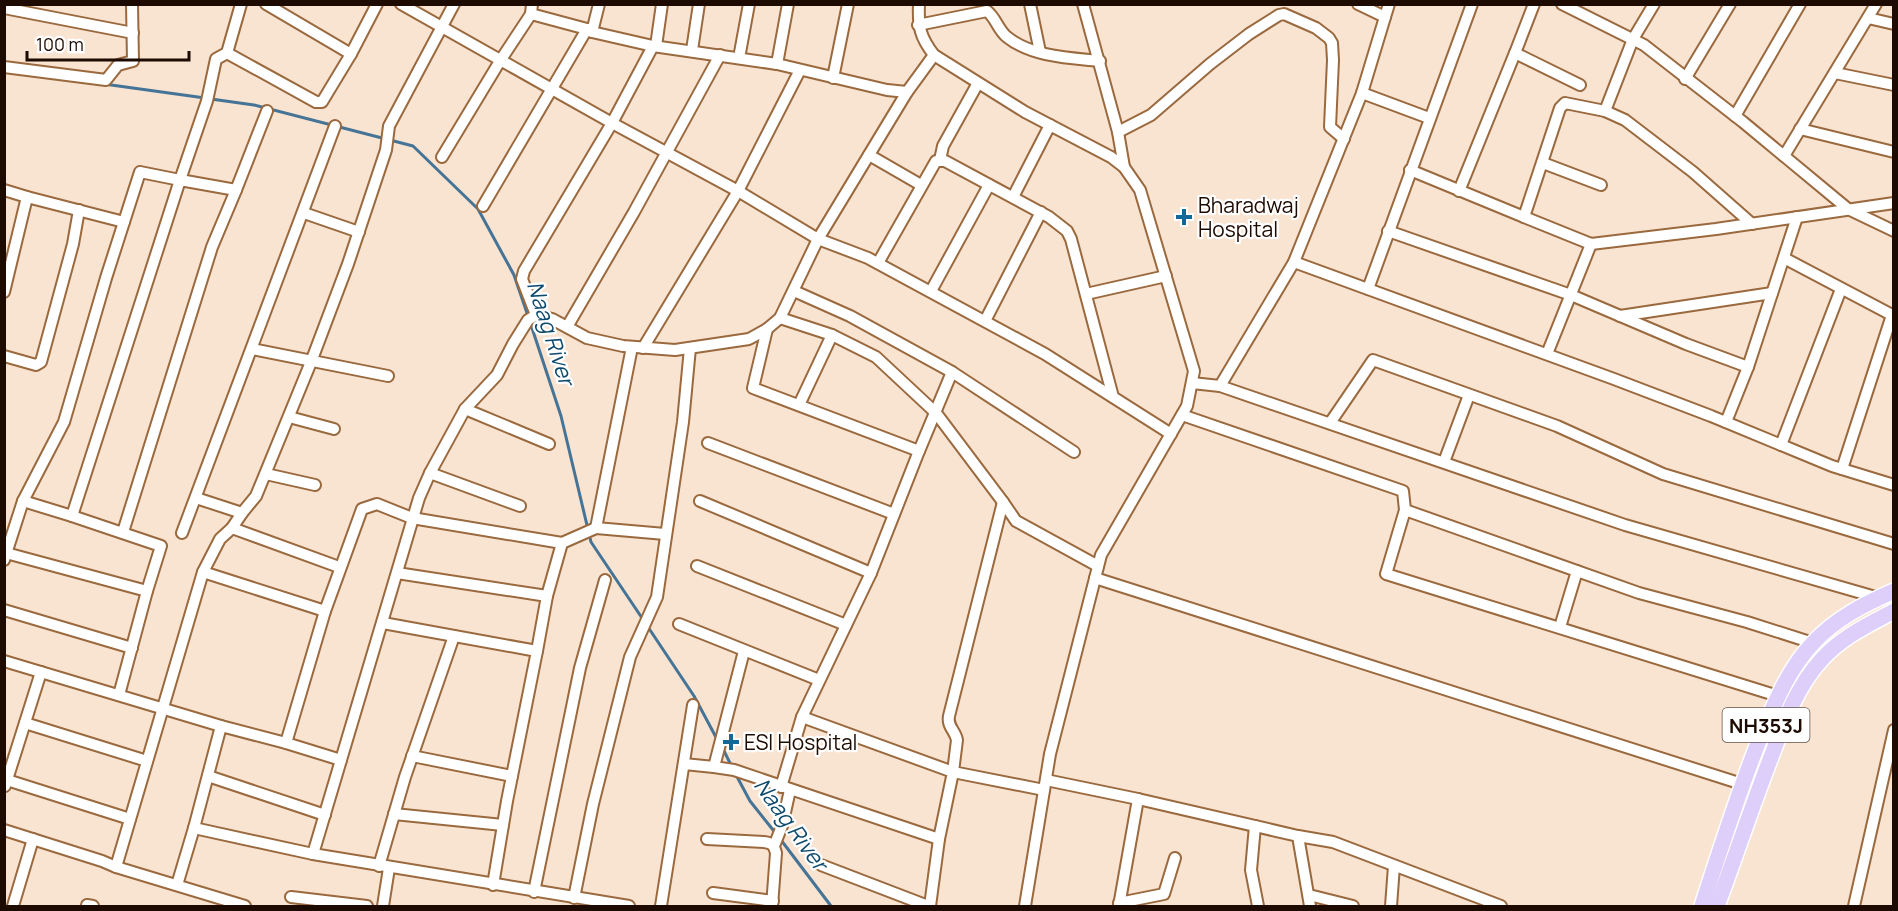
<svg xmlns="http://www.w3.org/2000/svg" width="1898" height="911" font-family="Manrope,sans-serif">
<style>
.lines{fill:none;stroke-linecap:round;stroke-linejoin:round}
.stream{stroke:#457496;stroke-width:3}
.minor-casing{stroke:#9a693e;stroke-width:14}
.highway-casing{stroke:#fff;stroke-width:18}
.minor{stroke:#fff;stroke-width:10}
.highway{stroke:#ddcefa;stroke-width:15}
.poi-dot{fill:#126899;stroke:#fff;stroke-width:2}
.labels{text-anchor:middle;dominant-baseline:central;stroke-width:4.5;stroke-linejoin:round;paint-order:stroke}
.shield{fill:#fff;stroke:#61544c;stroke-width:1.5}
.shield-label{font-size:20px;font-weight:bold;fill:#1d0a00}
.poi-label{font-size:21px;fill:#1d0a00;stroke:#fff;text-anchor:start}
.water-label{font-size:22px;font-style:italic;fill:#0e4a6d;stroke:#fff}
</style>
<rect width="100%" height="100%" fill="#f9e3d1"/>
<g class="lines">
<g class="stream">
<path d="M 104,84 L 205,98"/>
<path d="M 211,99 L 254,105 L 413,146 L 478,209 L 514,275 L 528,316"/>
<path d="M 530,322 L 561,416 L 591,542 L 644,621"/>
<path d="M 648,627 L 694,696 L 718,741"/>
<path d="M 723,749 L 732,767"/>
<path d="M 735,773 L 750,801 L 777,835"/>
<path d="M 781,840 L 831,906"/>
</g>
<defs>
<g id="minor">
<path d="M 266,4 L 351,54"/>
<path d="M 401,4 L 612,123 L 738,191 L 818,239 L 868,258 L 1045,354 L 1171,434"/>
<path d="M 532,4 L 531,14 L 587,29 L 592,32 L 653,46 L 777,64 L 887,90 L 907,92 L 818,239 L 780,318 L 767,329 L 749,339 L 675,350 L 623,346 L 587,338 L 552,319 L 536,315 L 528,320 L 513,344 L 497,375 L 465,409 L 430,473 L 419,498 L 313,854 L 629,906"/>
<path d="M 919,4 C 918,27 920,37 934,55 L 1025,112 L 1111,157 L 1124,167 L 1140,190 L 1194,371 L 1187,406 L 1101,555 L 1050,754 L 1025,906"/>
<path d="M 1030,4 L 1040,52"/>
<path d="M 1083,4 L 1118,132 L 1124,167"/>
<path d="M 1358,4 L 1385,17 L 1389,4"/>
<path d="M 1534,4 L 1515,53 L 1580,85"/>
<path d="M 1562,4 L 1644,45 L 1743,122 L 1848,209 L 1894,231"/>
<path d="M 4,8 L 133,33"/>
<path d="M 1385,17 L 1362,93 L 1294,262 L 1220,386 L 1625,525 L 1879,598"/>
<path d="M 1868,18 L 1894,24"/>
<path d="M 918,25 L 987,11 C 996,18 998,30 1007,37 C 1032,57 1070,58 1100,61"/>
<path d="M 592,32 L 599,4"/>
<path d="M 656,46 L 662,4"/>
<path d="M 692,50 L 699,4"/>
<path d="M 227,53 L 316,102 L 322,102 L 351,54 L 377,4"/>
<path d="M 739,58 L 749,4"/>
<path d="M 777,64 L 788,4"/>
<path d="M 4,67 L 106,80 L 118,65 L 133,61 L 132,4"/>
<path d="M 1835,73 L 1894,85"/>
<path d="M 833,78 L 848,4"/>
<path d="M 1685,79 L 1730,4"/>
<path d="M 907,92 L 934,55"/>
<path d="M 1362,93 L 1429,118"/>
<path d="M 1605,111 L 1633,39 L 1654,4"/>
<path d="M 1735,116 L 1800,4"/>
<path d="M 1800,129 L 1894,152"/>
<path d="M 1118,132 L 1151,115 L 1210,64 L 1249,34 L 1279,15 L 1284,14 L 1316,28 L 1329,38 L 1332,43 L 1333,60 L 1330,127 L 1344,139"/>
<path d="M 869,155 L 921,185"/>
<path d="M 1784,156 L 1876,4"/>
<path d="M 442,157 L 500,61 L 531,14"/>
<path d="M 940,160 L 943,146 L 978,83"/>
<path d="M 1543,163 L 1601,185"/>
<path d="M 1410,170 L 1524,217 L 1560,108 L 1565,103 L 1605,111 L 1625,120 L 1693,172 L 1752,224"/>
<path d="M 4,190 L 27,197"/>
<path d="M 236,190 L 267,111"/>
<path d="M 1459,191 L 1515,53"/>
<path d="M 1013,197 L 1050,125"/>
<path d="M 483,206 L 587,29"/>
<path d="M 304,213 L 359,232"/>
<path d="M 1524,217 L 1591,244 L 1716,229 L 1894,203"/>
<path d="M 1388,231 L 1571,295 L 1686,344 L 1748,367 L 1797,217"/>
<path d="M 1784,258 L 1892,315 L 1842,469"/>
<path d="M 1294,262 L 1614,379 L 1711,416 L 1832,466 L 1894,485"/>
<path d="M 878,263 L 936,161 L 945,161 L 1049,217 L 1067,231 L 1071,239 L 1113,397"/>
<path d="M 1368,289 L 1472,4"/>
<path d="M 794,291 L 850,316 L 952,372 L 1074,452"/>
<path d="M 931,291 L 989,185"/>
<path d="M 4,292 L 27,197 L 124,222"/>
<path d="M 1086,294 L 1166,276"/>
<path d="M 536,315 L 522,279 L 524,271 L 612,123 L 653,46"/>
<path d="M 1620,316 L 1772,293"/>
<path d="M 780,318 L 832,335 L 876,357 L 936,413 L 1003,502 L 1016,521 L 1098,566"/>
<path d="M 985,321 L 1041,212"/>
<path d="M 567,327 L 634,212 L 720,55"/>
<path d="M 767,329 L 753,388 L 919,451 L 871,573 L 802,717 L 781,787"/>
<path d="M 632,347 L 596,528 L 665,534"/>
<path d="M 643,348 L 738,191 L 800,70"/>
<path d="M 252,349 L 388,376"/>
<path d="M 1547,354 L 1591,244"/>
<path d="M 4,356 L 36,365 L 41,362 L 73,244 L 79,210"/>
<path d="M 1192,383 L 1220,386"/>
<path d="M 799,405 L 832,335"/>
<path d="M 465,409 L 549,444"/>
<path d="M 1182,415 L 1403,491 L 1405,510"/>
<path d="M 289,417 L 334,429"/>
<path d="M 1726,422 L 1748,367"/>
<path d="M 1330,423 L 1373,360 L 1557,426 L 1663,474 L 1894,544"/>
<path d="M 708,443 L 894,514"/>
<path d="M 1781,445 L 1841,289"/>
<path d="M 919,451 L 952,372"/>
<path d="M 1444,462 L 1469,395"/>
<path d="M 430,473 L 520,506"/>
<path d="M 266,474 L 315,485"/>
<path d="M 196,498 L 242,513 L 256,496 L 311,362 L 348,264 L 386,150 L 389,126 L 454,4"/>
<path d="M 23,501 L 72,516 L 180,180 L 236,190 L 212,247 L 123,532"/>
<path d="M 700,501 L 871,573"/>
<path d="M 1003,502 L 949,716 C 947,727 955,730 957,740 L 953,772 L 1044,790"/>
<path d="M 242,513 L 232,528 L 220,539 L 203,572 L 325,611 L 362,509 L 377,504 L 412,518 L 562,543"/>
<path d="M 72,516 L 161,546 L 147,591"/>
<path d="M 232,528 L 339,567"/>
<path d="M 182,533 L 335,126"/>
<path d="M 6,553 L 147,591 L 119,695"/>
<path d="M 4,560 L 23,501 L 64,422 L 106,278 L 140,172 L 180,180 L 207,101 L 216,59 L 227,53 L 241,4"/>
<path d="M 697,566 L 846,625"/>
<path d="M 397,573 L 547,596 L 537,651"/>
<path d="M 1095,578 L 1742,784"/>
<path d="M 547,596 L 562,543 L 596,528"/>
<path d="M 4,610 L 132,648"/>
<path d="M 383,623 L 537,651 L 507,801 L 493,885"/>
<path d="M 679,624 L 819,680"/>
<path d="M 1560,627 L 1577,571"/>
<path d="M 744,651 L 714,767 L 734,770 L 939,839"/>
<path d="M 4,661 L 221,726"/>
<path d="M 1778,696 L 1386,574 L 1405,510 L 1639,593 L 1747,622 L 1813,643"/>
<path d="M 802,717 L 953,772 L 939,839 L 930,906"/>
<path d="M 25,723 L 147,761"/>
<path d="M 286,743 L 325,611"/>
<path d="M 412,756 L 512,776"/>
<path d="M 684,764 L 714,767"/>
<path d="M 208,776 L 325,815"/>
<path d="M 7,780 L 130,819"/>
<path d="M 1046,780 L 1138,799 L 1298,836 L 1310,906"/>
<path d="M 5,786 L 41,672"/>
<path d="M 394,814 L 503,825"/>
<path d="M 1255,826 L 1251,870 L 1258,906"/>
<path d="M 4,830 L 102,861 L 116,867 L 245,906"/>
<path d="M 1298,836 L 1333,842 L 1501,906"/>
<path d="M 707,839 L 764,842 C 772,843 774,845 776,853 L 772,906"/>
<path d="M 774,846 L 782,826 L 790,790"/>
<path d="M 313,854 L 194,828 L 221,726 L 286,743 L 341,760"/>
<path d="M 821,865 L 928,906"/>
<path d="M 379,866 L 405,777 L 454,636"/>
<path d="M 116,867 L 203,572"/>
<path d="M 177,885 L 194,828"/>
<path d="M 534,892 L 580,668 L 605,580"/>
<path d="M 713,893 L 773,901"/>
<path d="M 1309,895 L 1353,906"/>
<path d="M 291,897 L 367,906"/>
<path d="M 574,898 L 593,804 L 630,657 L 657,597 L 683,422 L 690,348"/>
<path d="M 1119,903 L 1164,894 L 1175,858"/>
<path d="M 13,906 L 33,839"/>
<path d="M 87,906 L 87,905 L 93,906"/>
<path d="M 383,906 L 389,868"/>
<path d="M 661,906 L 693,705"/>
<path d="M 1119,906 L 1138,799"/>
<path d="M 1391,906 L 1394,866"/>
<path d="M 1854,906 L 1894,730"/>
</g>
<g id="highway">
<path d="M 1702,906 C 1720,850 1738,793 1760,738 C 1774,705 1788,669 1813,643 C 1835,619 1864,604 1894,591"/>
<path d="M 1717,906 C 1736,855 1753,803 1773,752 C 1785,719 1798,685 1822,659 C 1842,637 1868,625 1894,611"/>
</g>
</defs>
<use href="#minor" class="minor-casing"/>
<use href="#highway" class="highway-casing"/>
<use href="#minor" class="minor"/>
<use href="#highway" class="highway"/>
</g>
<g class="poi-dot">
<path d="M1181 208h6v6h6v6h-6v6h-6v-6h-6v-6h6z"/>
<path d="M728 733h6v6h6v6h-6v6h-6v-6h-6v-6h6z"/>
</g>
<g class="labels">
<rect class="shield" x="1722.5" y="708" width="87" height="34" rx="4.5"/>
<g class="shield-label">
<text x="1766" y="725">NH353J</text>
</g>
<g class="poi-label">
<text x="1198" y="205">Bharadwaj<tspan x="1198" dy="24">Hospital</tspan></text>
<text x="744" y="742">ESI Hospital</text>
</g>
<g class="water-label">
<text transform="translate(551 333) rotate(72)">Naag River</text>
<text transform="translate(791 824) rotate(54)">Naag River</text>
</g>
</g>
<rect width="1898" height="911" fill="none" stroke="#1d0a00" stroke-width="12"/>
<path d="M27 51v9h162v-9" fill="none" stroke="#1d0a00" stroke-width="3"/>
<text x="36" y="51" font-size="18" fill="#1d0a00" stroke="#ffffff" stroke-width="4.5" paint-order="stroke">100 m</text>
</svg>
